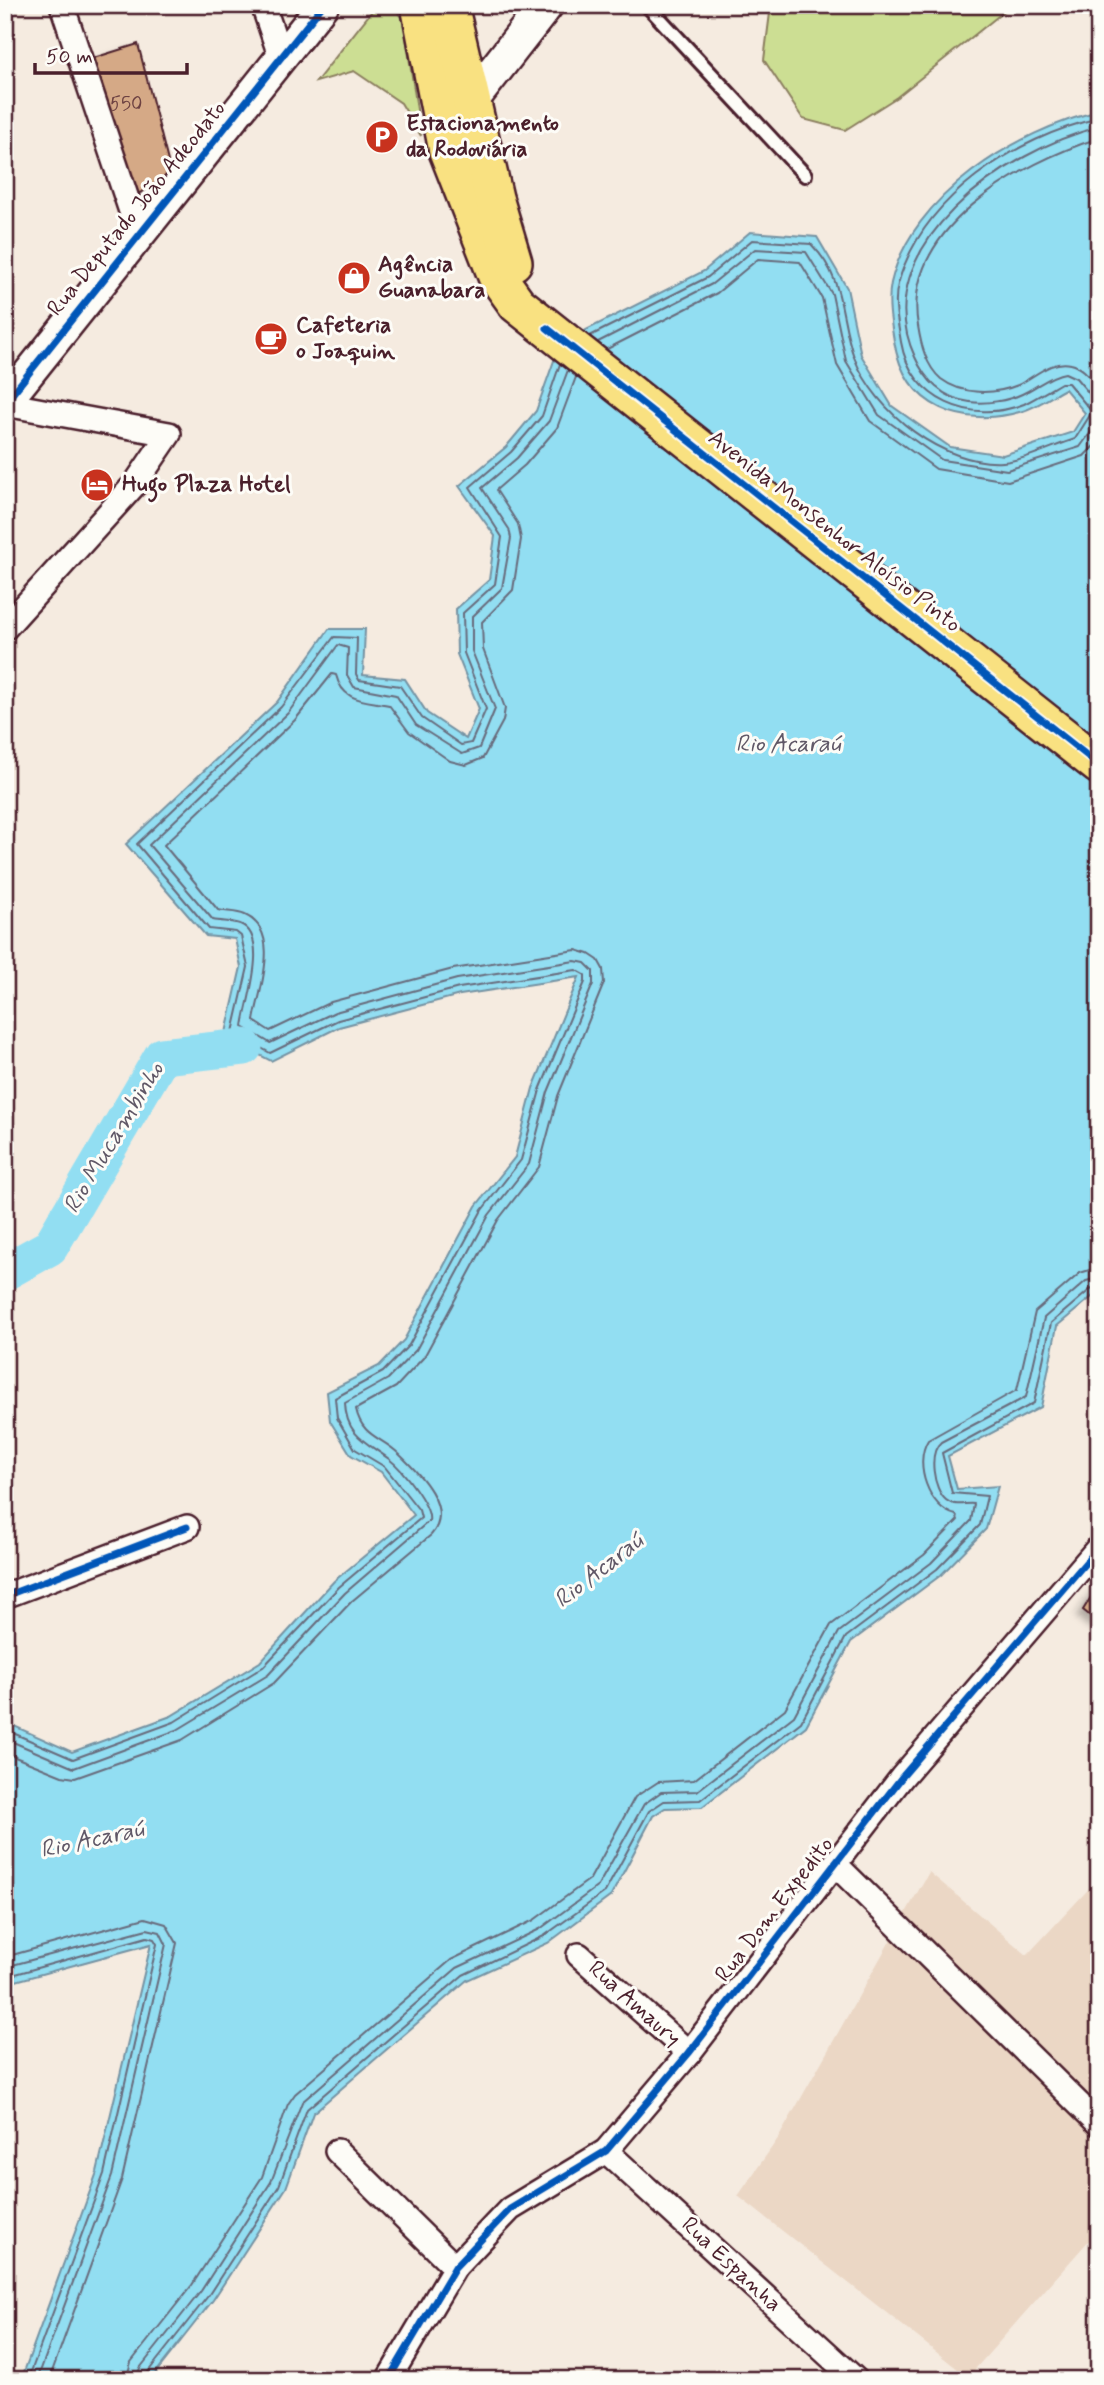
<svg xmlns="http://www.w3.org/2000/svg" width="1104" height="2385" font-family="Mynerve,sans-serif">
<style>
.built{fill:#ebd7c5}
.green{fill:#ccde93;stroke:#8b7e5f;stroke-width:2}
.water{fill:#92def2;stroke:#7592a2;stroke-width:2}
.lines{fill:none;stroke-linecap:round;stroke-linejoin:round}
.shore{stroke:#676b7b;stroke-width:2}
.river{stroke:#92def2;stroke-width:37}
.building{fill:#d5a986;stroke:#4a1f2b;stroke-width:2;filter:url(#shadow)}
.service-casing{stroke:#4a1f2b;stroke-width:18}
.minor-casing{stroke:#4a1f2b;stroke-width:28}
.tertiary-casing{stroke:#4a1f2b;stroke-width:35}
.secondary-casing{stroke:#4a1f2b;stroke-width:38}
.primary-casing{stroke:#4a1f2b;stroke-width:42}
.service{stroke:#fdfcf7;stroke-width:12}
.minor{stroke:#fdfcf7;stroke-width:23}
.tertiary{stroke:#fdfcf7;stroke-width:30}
.secondary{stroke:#fdfcf7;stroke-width:33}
.primary{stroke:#f9e181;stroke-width:37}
.cycleway-casing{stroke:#fdfcf7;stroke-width:11}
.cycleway{stroke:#0057b8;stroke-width:7}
.labels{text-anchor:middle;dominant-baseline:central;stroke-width:6;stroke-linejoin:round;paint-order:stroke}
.number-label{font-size:19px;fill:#6d4242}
.poi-label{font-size:23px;font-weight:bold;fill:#4a1f2b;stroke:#fdfcf7;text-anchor:start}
.street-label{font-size:23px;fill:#4a1f2b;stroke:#fdfcf7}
.water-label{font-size:24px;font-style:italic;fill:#605867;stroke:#fdfcf7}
</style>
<defs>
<filter id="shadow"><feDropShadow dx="-6" dy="6" stdDeviation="3.5" flood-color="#0004"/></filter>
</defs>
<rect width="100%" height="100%" fill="#f5ebe0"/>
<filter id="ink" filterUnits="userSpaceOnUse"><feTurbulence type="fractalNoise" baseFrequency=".0143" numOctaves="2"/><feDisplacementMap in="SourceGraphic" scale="14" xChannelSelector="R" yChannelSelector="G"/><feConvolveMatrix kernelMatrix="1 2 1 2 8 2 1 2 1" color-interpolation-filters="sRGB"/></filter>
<g filter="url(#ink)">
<path class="built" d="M 929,1872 L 1027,1955 L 1099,1878 L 1099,2229 L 968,2377 L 738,2196 L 779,2137 Z"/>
<g class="green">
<path d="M 771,5 L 1012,5 L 897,97 L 845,130 L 803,119 L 764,60 Z"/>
<path d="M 395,7 L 404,23 L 421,136 L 401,103 L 354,71 L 316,82 L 372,11 Z"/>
</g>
<path class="water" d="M 1099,111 L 1099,1291 L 1057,1326 L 1041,1407 L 948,1456 L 957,1489 L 998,1486 L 986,1529 L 941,1575 L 851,1642 L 806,1726 L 702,1807 L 665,1808 L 653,1816 L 611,1896 L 548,1943 L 467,1980 L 313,2113 L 286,2188 L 213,2300 L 150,2380 L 21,2380 L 97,2172 L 151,1944 L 5,1984 L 5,1728 L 12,1725 L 72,1752 L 171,1716 L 260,1662 L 334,1581 L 414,1515 L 381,1472 L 351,1455 L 330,1421 L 327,1392 L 379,1366 L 404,1340 L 476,1206 L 515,1157 L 533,1088 L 579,977 L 460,995 L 339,1027 L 271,1061 L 225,1037 L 241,967 L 235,939 L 206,936 L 126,844 L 277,702 L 329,629 L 365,629 L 363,675 L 405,679 L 427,713 L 466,739 L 479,709 L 457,654 L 456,609 L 489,580 L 495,536 L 459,486 L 506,447 L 536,411 L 556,355 L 586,330 L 704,271 L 750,232 L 817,237 L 847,288 L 861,355 L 892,406 L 950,447 L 1003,455 L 1073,432 L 1085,413 L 1065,389 C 1052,396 1037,407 1023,411 C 963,429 905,408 894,341 C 891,323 887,302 891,283 C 911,196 1017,130 1099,111 Z"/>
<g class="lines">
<g class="shore">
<path d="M 1099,127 C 1008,149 864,247 915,357 C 925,380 943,399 970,402 C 985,404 1008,401 1022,394 C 1036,388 1050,375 1065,373 L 1076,378 L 1099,405"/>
<path d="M 1099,138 C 1021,163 901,228 918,326 C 921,345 926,366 941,379 C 962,395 994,395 1018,385 C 1034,377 1052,359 1071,364 C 1084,367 1091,379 1099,388"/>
<path d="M 590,336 L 708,277 L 752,240 L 811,244 C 846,279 839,317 854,357 C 875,412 943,466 1003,462 C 1026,460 1053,446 1075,439 L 1092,412 L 1068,383 L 1061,383 C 1049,390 1036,398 1024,404 C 971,425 911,400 901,342 C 898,323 893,303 898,284 C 922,197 1016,137 1099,118"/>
<path d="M 598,342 L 712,284 L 755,249 L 806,252 L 832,294 L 846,361 L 879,415 L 942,460 L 1007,470 L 1080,447 L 1099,421"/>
<path d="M 607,349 L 717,293 L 758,259 L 800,262 L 822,298 L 837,365 L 870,421 L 936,469 L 1008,481 L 1084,456 L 1099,441"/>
<path d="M 5,1734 L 13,1733 L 73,1759 L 174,1722 L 263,1667 L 339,1587 L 421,1518 L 419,1510 L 385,1467 L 355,1449 L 337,1418 L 335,1398 L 383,1372 L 409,1345 L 482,1210 L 521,1160 L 540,1090 L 585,982 L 585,975 L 576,970 L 459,988 L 338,1020 L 270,1053 L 233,1032 L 248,967 L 241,936 L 236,932 L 209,929 L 137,844 L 281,707 L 334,637 L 357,638 L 356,674 L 359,680 L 400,686 L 422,718 L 461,745 L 471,743 L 486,709 L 464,653 L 463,613 L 495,584 L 502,537 L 470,487 L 511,452 L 542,416 L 560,364"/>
<path d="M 5,1743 L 13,1742 L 74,1768 L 177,1730 L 268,1675 L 345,1593 L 429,1521 C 432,1506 401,1468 389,1459 C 366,1442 346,1435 345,1403 L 388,1379 L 416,1350 L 489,1215 L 529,1164 L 548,1092 L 593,984 L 593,971 L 585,963 L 575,961 L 457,979 L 335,1012 L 270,1043 L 243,1027 C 245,1005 271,936 240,924 C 232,921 222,922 213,920 L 149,845 L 288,713 L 338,645 L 348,648 L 347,675 L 354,687 L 396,695 L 416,725 L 462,754 L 479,748 L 495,709 L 472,651 L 472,617 L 502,588 L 511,538 L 509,529 L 482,488 L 517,458 L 549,421 L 568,370"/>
<path d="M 5,1753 L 62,1776 L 75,1778 L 182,1740 L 274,1683 L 352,1601 L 431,1535 C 455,1509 419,1473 399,1454 C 382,1437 362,1437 356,1409 L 396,1387 L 424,1357 L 498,1220 L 539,1167 L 558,1096 L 604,983 L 603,969 L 598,960 L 589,954 L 576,950 L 453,969 L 331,1002 L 270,1031 L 254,1021 C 258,993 283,932 245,915 C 237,911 227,912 218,910 L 164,845 L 295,720 L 332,674 L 336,675 C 343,703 366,700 389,705 L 409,732 L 450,761 L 466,765 L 483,758 L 503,721 L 505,708 L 483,649 L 482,622 L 513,590 L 521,539 L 518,524 L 496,490 L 525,465 L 557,428 L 576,377"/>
<path d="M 5,1957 L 145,1918 L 166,1924 L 177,1943 L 122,2179 L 49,2380"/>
<path d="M 5,1967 L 147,1929 L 160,1932 L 166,1944 L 112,2176 L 37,2380"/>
<path d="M 5,1977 L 147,1937 L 154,1939 L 157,1944 L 104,2174 L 28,2380"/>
<path d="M 126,2380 L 131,2362 L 192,2285 L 262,2177 L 288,2104 L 295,2094 L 451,1960 L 534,1920 L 590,1879 L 635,1797 L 658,1782 L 694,1780 L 785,1709 L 831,1625 L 924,1555 L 958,1520 L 956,1515 C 929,1509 913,1464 928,1440 L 1017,1390 L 1035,1312 L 1080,1273 L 1099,1267"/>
<path d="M 136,2380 L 140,2368 L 201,2291 L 271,2182 L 302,2102 L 457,1968 L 540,1929 L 598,1886 L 644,1804 L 661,1792 L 697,1791 L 794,1716 L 839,1632 L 931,1563 L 971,1521 L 974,1504 C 965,1503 954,1507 946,1500 C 933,1489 928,1453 941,1442 L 1026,1397 L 1044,1318 L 1086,1281 L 1099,1278"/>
<path d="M 145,2380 L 147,2373 L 208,2296 L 279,2186 L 307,2109 L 463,1975 L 544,1936 L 605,1892 L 649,1811 L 664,1801 L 700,1800 L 801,1722 L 846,1637 L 937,1569 L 980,1525 L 987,1496 L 952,1493 L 942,1453 L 1034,1403 L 1051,1323 L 1092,1288 L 1099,1287"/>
</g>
<path class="river" d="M 5,1272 L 50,1247 L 162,1056 L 244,1047"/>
</g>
<g class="building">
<path d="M 138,44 L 171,173 L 132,198 L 84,61 Z"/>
<path d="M 1099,1584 L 1099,1623 L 1083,1610 Z"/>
</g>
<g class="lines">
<defs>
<path id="service" d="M 647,5 L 805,175"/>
<g id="minor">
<path d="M 62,5 L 140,238"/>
<path d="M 263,5 L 281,58"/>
<path d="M 5,404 L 169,434 L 135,484 L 5,628"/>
<path d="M 5,1596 L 187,1527"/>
<path d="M 835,1864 L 1099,2124"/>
<path d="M 579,1955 L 689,2053"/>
<path d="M 337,2151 L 455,2267"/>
<path d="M 606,2151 L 856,2380"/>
<path d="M 388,2380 L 455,2267 L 510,2209 L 606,2151 L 689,2053 L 902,1777 L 1099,1547"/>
</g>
<path id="tertiary" d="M 5,403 L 323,5"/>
<path id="secondary" d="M 452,105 L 471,101 L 546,5"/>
<g id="primary">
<path d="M 420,5 L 448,151 L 497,276 L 517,304 L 1099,765"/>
<path d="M 449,5 L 494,198 L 513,262"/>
</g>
</defs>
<use href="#service" class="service-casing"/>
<use href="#minor" class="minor-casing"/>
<use href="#tertiary" class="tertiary-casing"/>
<use href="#secondary" class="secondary-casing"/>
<use href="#primary" class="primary-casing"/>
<use href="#service" class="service"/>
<use href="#minor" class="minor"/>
<use href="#tertiary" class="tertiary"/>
<use href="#secondary" class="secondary"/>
<use href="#primary" class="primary"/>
<defs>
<g id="cycleway">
<path d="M 547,328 L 1099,765"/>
<path d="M 5,403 L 323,5"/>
<path d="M 5,1596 L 187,1527"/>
<path d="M 388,2380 L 455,2267 L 510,2209 L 606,2151 L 689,2053 L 902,1777 L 1099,1547"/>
</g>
</defs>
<use href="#cycleway" class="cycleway-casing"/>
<use href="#cycleway" class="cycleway"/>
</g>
</g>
<defs>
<symbol id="parking-disc" viewBox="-11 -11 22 22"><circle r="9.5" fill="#c8321e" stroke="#fdfcf7"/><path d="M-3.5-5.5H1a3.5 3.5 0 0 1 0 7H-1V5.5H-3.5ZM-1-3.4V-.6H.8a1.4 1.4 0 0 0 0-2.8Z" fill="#fff"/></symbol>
<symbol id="shop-disc" viewBox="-11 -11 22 22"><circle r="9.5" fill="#c8321e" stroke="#fdfcf7"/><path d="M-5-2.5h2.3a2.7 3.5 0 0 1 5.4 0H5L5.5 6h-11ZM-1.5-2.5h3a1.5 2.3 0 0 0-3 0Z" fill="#fff"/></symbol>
<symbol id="cafe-disc" viewBox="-11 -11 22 22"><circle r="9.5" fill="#c8321e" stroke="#fdfcf7"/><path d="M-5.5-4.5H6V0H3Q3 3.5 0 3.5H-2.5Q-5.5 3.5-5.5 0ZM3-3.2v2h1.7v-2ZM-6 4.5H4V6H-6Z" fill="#fff"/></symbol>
<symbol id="hotel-disc" viewBox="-11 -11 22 22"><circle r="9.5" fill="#c8321e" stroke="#fdfcf7"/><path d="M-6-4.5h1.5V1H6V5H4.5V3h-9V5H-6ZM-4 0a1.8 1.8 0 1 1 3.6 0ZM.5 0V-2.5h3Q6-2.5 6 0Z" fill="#fff"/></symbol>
</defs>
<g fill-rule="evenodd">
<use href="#parking-disc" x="363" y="118" width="38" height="38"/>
<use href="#shop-disc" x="335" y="259" width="38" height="38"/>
<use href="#cafe-disc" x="252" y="320" width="38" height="38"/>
<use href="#hotel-disc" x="78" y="466" width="38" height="38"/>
</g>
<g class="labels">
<g class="number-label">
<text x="126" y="104">550</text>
</g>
<g class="poi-label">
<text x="406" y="124">Estacionamento<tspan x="406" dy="26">da Rodoviária</tspan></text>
<text x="378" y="265">Agência<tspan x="378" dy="26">Guanabara</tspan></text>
<text x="296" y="326">Cafeteria<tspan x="296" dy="26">o Joaquin</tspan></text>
<text x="122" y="485">Hugo Plaza Hotel</text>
</g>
<g class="street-label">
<text transform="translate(137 209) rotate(-51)">Rua Deputado João Adeodato</text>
<text transform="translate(834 532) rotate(38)">Avenida Monsenhor Aloísio Pinto</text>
<text transform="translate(775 1910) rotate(-52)">Rua Dom Expedito</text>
<text transform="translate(634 2004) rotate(42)">Rua Amaury</text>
<text transform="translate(731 2265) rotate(43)">Rua Espanha</text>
</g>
<g class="water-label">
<text x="788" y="744">Rio Acaraú</text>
<text transform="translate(114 1138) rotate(-59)">Rio Mucambinho</text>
<text transform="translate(599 1571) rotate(-38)">Rio Acaraú</text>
<text transform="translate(92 1840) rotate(-12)">Rio Acaraú</text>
</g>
</g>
<rect width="1104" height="2385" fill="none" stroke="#fdfcf7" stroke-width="28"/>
<rect x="14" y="14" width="1076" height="2357" fill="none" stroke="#4a1f2b" stroke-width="2.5" filter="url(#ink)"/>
<path d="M35 63v10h152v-10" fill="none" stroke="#4a1f2b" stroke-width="3.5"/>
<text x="46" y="63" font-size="21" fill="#4a1f2b" stroke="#fdfcf7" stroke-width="5" paint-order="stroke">50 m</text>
</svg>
